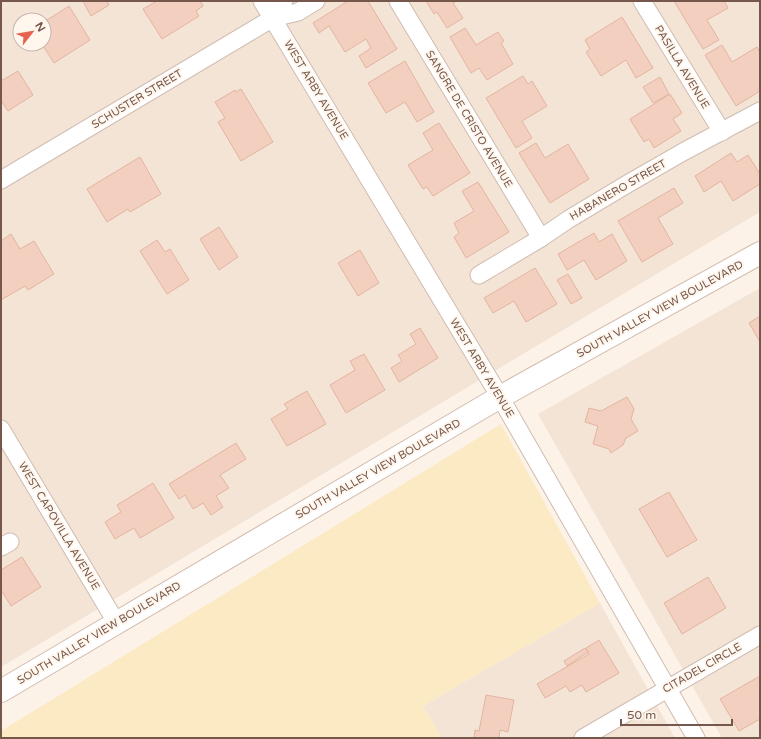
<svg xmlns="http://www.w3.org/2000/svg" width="761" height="739" font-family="'Varela Round',sans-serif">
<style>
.residential{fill:#f4e4d6;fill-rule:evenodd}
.sand{fill:#fbeac3}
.building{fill:#f2cfbf;stroke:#e4b4a0}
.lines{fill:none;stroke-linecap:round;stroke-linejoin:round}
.minor-casing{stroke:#d0bcb0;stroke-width:19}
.secondary-casing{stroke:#d3bbad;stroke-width:24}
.minor{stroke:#fff;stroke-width:17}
.secondary{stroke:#fff;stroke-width:22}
.labels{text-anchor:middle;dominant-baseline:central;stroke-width:4;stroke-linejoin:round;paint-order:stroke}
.street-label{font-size:11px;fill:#76574b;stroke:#fff7ee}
</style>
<rect width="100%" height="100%" fill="#fcf2e8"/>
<g class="residential">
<path d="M 1,1 L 759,1 L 760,4 L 760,212 L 1,667 ZM 20,20 L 44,20 L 44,44 L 20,44 Z"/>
<path d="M 760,288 L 760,738 L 722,738 L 538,414 Z"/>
<path d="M 600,603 L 675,738 L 442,738 L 423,706 Z"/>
</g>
<path class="sand" d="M 501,424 L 600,603 L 423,706 L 442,738 L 1,738 L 1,731 Z"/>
<g class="building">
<path d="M 83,1 L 107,1 L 109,5 L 91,16 Z"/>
<path d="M 157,1 L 200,1 L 203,6 L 196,11 L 199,16 L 162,39 L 143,9 Z"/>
<path d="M 348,1 L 368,1 L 397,49 L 366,68 L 359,56 L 371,48 L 366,39 L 345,52 L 329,26 L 319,33 L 313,23 Z"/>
<path d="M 426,1 L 457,1 L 453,3 L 463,18 L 447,28 L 437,12 L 434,14 Z"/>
<path d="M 674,1 L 724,1 L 728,8 L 707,20 L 719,40 L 703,49 Z"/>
<path d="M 69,6 L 90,40 L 54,63 L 42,44 L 44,44 L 44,22 Z"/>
<path d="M 622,17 L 653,68 L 636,78 L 626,60 L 601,76 L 586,52 L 590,49 L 585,40 Z"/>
<path d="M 465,28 L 476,45 L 498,32 L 504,41 L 501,43 L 513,64 L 487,80 L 479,68 L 471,73 L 450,37 Z"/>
<path d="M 722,45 L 732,62 L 757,47 L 760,52 L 760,91 L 736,106 L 705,55 Z"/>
<path d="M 405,61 L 434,112 L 417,122 L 405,102 L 386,113 L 368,83 Z"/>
<path d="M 18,71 L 33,95 L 8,111 L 2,102 L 1,103 L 1,81 Z"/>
<path d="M 523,76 L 528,84 L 532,81 L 547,106 L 522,121 L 532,138 L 516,148 L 486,98 Z"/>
<path d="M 660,77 L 669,94 L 653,103 L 643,87 Z"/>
<path d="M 241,89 L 273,142 L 241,161 L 218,122 L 225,118 L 215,102 L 235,90 L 236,92 Z"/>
<path d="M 670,94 L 682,113 L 673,119 L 681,131 L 654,148 L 649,139 L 644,142 L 630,119 Z"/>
<path d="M 439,123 L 470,173 L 433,196 L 427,187 L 423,189 L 408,165 L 433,150 L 423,133 Z"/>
<path d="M 536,143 L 545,158 L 568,144 L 589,179 L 550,203 L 519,153 Z"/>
<path d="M 731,153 L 737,162 L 748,155 L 760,174 L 760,184 L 733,201 L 721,181 L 704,192 L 695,176 Z"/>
<path d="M 140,157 L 161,194 L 130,212 L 128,209 L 107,222 L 87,189 Z"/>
<path d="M 478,182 L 509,232 L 466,258 L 454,237 L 459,233 L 454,223 L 474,211 L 462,191 Z"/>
<path d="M 674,188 L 683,203 L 658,218 L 673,244 L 642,262 L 618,221 Z"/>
<path d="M 219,227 L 238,257 L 219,270 L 200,239 Z"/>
<path d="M 594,233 L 599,242 L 612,234 L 627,261 L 596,280 L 584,260 L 567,270 L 558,254 Z"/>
<path d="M 11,234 L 20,249 L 34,241 L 54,274 L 28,290 L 25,286 L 1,300 L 1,241 Z"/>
<path d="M 157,240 L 165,252 L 170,249 L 189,280 L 167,294 L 140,251 Z"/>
<path d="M 360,250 L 379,283 L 358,296 L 338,263 Z"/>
<path d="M 535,268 L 557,304 L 526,322 L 514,301 L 493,313 L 484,298 Z"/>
<path d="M 568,274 L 582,298 L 571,304 L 557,280 Z"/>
<path d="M 760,316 L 760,342 L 749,323 Z"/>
<path d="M 420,328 L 438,358 L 399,382 L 391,368 L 402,361 L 398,355 L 416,344 L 410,334 Z"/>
<path d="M 364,354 L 385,390 L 346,413 L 330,385 L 355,370 L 350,361 Z"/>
<path d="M 307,391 L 326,424 L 287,446 L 271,419 L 288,409 L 284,404 Z"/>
<path d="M 627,397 L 634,409 L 631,419 L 638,431 L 626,438 L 623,445 L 611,453 L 609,449 L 593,444 L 598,426 L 585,422 L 589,408 L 601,411 Z"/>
<path d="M 236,443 L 246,459 L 220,475 L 229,488 L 216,496 L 223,507 L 211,515 L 203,503 L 193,509 L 185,495 L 179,499 L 169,484 Z"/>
<path d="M 153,483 L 174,518 L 140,538 L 134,528 L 115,539 L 105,522 L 121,512 L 117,505 Z"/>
<path d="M 669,492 L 697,540 L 667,557 L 639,509 Z"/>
<path d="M 22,557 L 41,587 L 11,606 L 1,590 L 1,570 Z"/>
<path d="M 708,577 L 726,608 L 682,634 L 664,603 Z"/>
<path d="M 599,640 L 619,673 L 586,692 L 582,685 L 570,692 L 566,686 L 545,698 L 537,684 L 589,654 L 586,648 Z"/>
<path d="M 585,648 L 588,652 L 567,666 L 564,661 Z"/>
<path d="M 760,676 L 760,719 L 739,731 L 720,699 Z"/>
<path d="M 486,695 L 514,700 L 508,732 L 500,730 L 499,738 L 474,738 L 475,730 L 479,731 Z"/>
</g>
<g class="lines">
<defs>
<g id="minor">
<path d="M 262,1 L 500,397 L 696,738"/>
<path d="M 398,1 L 541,238"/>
<path d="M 642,1 L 722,132"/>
<path d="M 273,18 L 284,1"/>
<path d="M 1,180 L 273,18 L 298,12 L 316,1"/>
<path d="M 479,275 L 541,238 L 569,219 L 629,183 L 683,152 L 760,111"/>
<path d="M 1,429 L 116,622"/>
<path d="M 1,547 L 10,542"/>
<path d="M 583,738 L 760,635"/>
</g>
<path id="secondary" d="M 1,691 L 500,397 L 760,253"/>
</defs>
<use href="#minor" class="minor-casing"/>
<use href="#secondary" class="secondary-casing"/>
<use href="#minor" class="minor"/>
<use href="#secondary" class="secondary"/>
</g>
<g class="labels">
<g class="street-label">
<text transform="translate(682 67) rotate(59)">PASILLA AVENUE</text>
<text transform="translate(316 90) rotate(59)">WEST ARBY AVENUE</text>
<text transform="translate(137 99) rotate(-31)">SCHUSTER STREET</text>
<text transform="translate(469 119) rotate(59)">SANGRE DE CRISTO AVENUE</text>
<text transform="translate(618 190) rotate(-30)">HABANERO STREET</text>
<text transform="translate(660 309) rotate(-29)">SOUTH VALLEY VIEW BOULEVARD</text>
<text transform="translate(482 368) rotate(59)">WEST ARBY AVENUE</text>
<text transform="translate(378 469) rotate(-30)">SOUTH VALLEY VIEW BOULEVARD</text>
<text transform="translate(59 526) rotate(59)">WEST CAPOVILLA AVENUE</text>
<text transform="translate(99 633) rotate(-31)">SOUTH VALLEY VIEW BOULEVARD</text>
<text transform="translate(702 668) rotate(-30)">CITADEL CIRCLE</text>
</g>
</g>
<rect width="761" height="739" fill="none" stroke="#76574b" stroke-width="4"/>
<g transform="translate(32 32) rotate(59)"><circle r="19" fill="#fff7ee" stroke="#c8b7ad"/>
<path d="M0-3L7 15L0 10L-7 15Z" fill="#e5634e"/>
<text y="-6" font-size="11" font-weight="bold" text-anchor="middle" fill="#76574b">N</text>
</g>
<path d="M621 719v6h111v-6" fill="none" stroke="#76574b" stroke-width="2"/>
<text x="627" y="719" font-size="12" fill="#76574b" stroke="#fff7ee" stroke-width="3" paint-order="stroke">50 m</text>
</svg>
